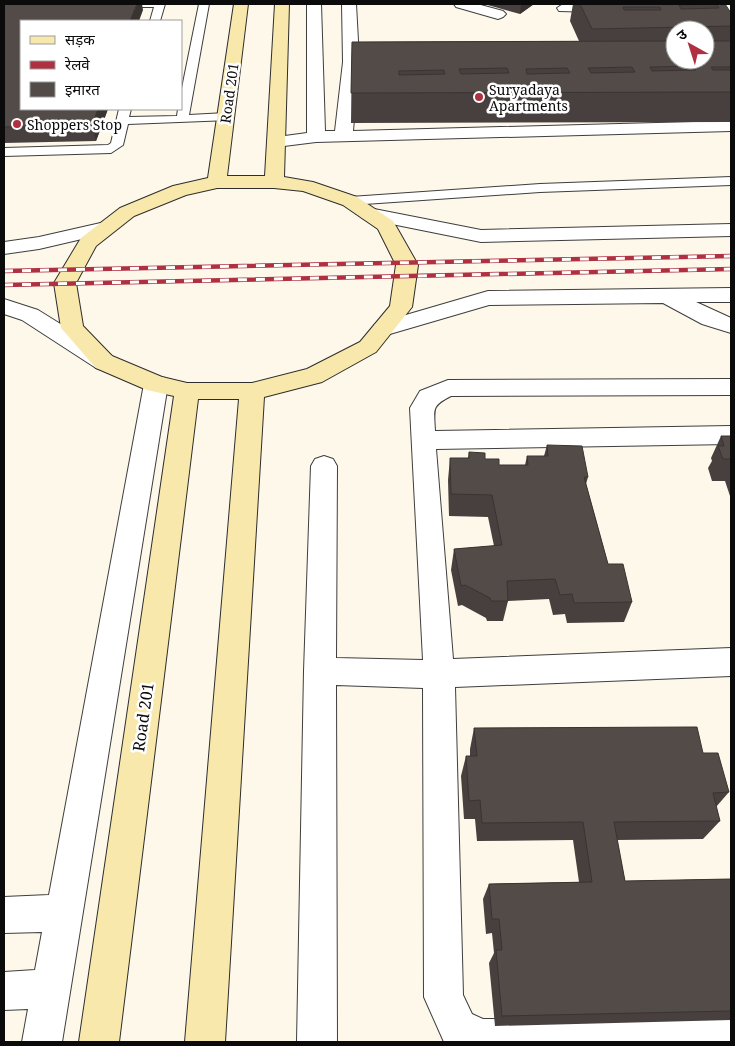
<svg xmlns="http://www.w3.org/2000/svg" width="735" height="1046" font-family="'Noto Serif','Noto Sans Devanagari',serif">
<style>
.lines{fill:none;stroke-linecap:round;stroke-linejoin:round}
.service-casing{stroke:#3e3e3e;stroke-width:2}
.minor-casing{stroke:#3e3e3e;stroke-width:2}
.tertiary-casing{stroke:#3e3e3e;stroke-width:2}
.secondary-casing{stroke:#2d2d2d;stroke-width:2}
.service{fill:#fff;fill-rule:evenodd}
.minor{fill:#fff;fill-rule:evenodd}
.tertiary{fill:#fff;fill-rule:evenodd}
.secondary{fill:#f8e8ab;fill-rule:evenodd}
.rail-casing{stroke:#ae3041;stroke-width:4.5}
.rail{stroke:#fff;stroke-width:3;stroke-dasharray:9;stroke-linecap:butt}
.wall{fill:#47403e;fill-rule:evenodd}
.shaded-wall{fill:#393432}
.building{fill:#524b48;stroke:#393432;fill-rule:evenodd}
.poi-dot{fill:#ae3041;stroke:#fff;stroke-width:2}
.labels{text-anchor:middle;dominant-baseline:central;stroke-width:5;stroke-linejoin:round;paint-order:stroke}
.far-poi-label{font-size:14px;fill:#0b0b0b;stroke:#fff;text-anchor:start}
.far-street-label{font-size:14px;fill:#0b0b0b;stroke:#fff}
.street-label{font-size:16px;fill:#0b0b0b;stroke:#fff}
</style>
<rect width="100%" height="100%" fill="#fdf8ea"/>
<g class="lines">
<defs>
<g id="service">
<path d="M 112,4 L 165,4 L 160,21 L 150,21 L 154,7 L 117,7 Z"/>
<path d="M 199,4 L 209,4 L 189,115 L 226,113 L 232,117 L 230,120 L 128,124 L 123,145 L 111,153 L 4,156 L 4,148 L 108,145 L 111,143 L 119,109 L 131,109 L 129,117 L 177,116 L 178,109 L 181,109 L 181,93 Z"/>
<path d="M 731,177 L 731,185 L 540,192 L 350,205 L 343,201 L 350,197 L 540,184 Z"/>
</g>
<g id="minor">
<path d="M 307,4 L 321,4 L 325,131 L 335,131 L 343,62 L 342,4 L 356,4 L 359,59 C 371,63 383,62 395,65 L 397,68 L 395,71 C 383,74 370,74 358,70 L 353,131 L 731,121 L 731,131 L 316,142 L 276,147 L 270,146 L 267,142 L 270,138 L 307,133 Z"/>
<path d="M 454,4 L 477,4 L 503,11 L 506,14 L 503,17 L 498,19 L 456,7 Z"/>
<path d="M 563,4 L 598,4 L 604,8 L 602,11 L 597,12 L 559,11 L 557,8 Z"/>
<path d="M 369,208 L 481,230 L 731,224 L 731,236 L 481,242 L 362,218 L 359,214 L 362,210 Z"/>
<path d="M 731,288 L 731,302 L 696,302 L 731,318 L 731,333 L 702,324 L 663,303 L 489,305 L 383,336 L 375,334 L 372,329 L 375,324 L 488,291 Z"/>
<path d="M 156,376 L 165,378 L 168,384 L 62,1042 L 22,1042 L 28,1009 L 4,1010 L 4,972 L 35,970 L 42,932 L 4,933 L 4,897 L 49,895 L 144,384 L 147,378 Z"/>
<path d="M 731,379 L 731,395 L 451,396 C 431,406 434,409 435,431 L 731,426 L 731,444 L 436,449 L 453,659 L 731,648 L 731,676 L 455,687 L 463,995 L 472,1014 L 483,1019 L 623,1019 L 731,1014 L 731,1042 L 444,1042 L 424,997 L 423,688 L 336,685 L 337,1042 L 297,1042 L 304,671 L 311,466 L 315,459 L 324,456 L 333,459 L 337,466 L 336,658 L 423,660 L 410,408 L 420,391 L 448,380 Z"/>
</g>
<g id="tertiary">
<path d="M 105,222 L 112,224 L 115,228 L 112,232 L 39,249 L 4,254 L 4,242 L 39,237 Z"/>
<path d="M 4,299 L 38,310 L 112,356 L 116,362 L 112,368 L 104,370 L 96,368 L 22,320 L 4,314 Z"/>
</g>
<path id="secondary" d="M 234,4 L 248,4 L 227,176 L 265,176 L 275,4 L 289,4 L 284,177 L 313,182 L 357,197 L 393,221 L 418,265 L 412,307 L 376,352 L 322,382 L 264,397 L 225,1042 L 185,1042 L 239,399 L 198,399 L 119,1042 L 79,1042 L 174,396 L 147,390 L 96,368 L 61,328 L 54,283 L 81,238 L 120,208 L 173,186 L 208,178 ZM 217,188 L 274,188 L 303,191 L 343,205 L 378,229 L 396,265 L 390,306 L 360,342 L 307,369 L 252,383 L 187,383 L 162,377 L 112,356 L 83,326 L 76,283 L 96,246 L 134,216 L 186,195 Z"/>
</defs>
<use href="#service" class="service-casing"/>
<use href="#minor" class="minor-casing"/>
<use href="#tertiary" class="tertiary-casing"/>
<use href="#secondary" class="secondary-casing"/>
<use href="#service" class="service"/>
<use href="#minor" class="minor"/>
<use href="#tertiary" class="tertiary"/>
<use href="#secondary" class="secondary"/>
<defs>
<g id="rail">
<path d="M 4,271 L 731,256"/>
<path d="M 4,285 L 731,269"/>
</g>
</defs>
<use href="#rail" class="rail-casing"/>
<use href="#rail" class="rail"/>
</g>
<g class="wall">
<path d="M 4,4 L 143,10 L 21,109 L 108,109 L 96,141 L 4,143 Z"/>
<path d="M 484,4 L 534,4 L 520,14 Z"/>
<path d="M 573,4 L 725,4 L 731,26 L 731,122 L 351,123 L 352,42 L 579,41 L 570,21 ZM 675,30 L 705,30 L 705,60 L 675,60 Z"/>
<path d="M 721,436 L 731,436 L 731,499 L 725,481 L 712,481 L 708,468 L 712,461 L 711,458 Z"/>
<path d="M 547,445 L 588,477 L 586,484 L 608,564 L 632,602 L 624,622 L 567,623 L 565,614 L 553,615 L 549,599 L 508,601 L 503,621 L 487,621 L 486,618 L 462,605 L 458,606 L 451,570 L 454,549 L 494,546 L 488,517 L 449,516 L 448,480 L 450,458 L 468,458 L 469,452 L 499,465 L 525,465 L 527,456 L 544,456 Z"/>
<path d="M 474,728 L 703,753 L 729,792 L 716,807 L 720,821 L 703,839 L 617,840 L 625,881 L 731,879 L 731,1020 L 495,1026 L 489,963 L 494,953 L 492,933 L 486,934 L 483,899 L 489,884 L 579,882 L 573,840 L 477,841 L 475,819 L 464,819 L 461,776 L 466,756 L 470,756 L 470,749 Z"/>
</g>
<g class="shaded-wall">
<path d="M 137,4 L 142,4 L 143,10 L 139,21 L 130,21 Z"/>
<path d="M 521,4 L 534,4 L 520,14 Z"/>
<path d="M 98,109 L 108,109 L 96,141 L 92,126 Z"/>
</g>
<g class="building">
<path d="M 4,4 L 137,4 L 130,21 L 21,21 L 21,109 L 98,109 L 92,126 L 4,127 Z"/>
<path d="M 580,4 L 725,4 L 731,13 L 731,26 L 592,29 ZM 716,4 L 719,8 L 681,9 L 679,5 ZM 623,7 L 660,7 L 661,10 L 624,10 Z"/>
<path d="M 675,41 L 675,60 L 705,60 L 705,41 L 731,41 L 731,67 L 711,67 L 713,70 L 731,70 L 731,92 L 351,93 L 352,42 ZM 694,66 L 696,70 L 652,71 L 650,67 ZM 632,67 L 635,72 L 591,73 L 588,68 ZM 507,68 L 509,73 L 461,74 L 459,69 ZM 567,68 L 570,73 L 527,74 L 526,69 ZM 444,70 L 445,74 L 399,75 L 399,71 Z"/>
<path d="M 721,436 L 731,436 L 731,459 L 723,459 L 718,446 L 724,446 Z"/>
<path d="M 547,445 L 582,446 L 588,477 L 584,477 L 608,564 L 623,564 L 632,602 L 574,603 L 572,594 L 560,595 L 555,579 L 507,581 L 508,601 L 491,601 L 490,598 L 465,585 L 461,586 L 454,549 L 502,545 L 492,495 L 451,494 L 450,458 L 469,458 L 469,452 L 485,453 L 485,459 L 499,459 L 499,465 L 528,465 L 527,456 L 548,456 Z"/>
<path d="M 697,727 L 703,753 L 718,753 L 729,792 L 713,793 L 720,821 L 614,822 L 625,881 L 731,879 L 731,1011 L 502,1016 L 496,950 L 502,950 L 499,919 L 492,919 L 489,884 L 592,882 L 583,822 L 482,823 L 480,800 L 469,801 L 466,756 L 477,756 L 474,728 Z"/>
</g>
<g class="poi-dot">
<circle cx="479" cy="97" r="5"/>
<circle cx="17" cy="124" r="5"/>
</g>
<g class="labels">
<g class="far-poi-label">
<text x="489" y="89">Suryadaya<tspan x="489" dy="16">Apartments</tspan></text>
<text x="27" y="124">Shoppers Stop</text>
</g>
<g class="far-street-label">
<text transform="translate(229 93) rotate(-82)">Road 201</text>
</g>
<g class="street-label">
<text transform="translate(143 717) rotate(-82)">Road 201</text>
</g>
</g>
<rect width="735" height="1046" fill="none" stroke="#0b0b0b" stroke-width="10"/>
<rect x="20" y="20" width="162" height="90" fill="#ffffff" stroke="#9d9d9d"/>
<rect x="30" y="36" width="25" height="8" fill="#f8e8ab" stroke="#9d9d9d"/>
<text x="65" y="45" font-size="15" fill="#0b0b0b">सड़क</text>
<rect x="30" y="61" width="25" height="8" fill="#ae3041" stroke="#9d9d9d"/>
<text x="65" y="70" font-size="15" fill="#0b0b0b">रेलवे</text>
<rect x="30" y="82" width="25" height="15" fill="#524b48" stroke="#9d9d9d"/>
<text x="65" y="95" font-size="15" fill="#0b0b0b">इमारत</text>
<g transform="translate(690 45) rotate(321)"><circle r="24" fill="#ffffff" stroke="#9d9d9d"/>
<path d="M0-4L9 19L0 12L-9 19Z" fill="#ae3041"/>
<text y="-8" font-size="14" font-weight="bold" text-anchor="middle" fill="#0b0b0b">उ</text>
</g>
</svg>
